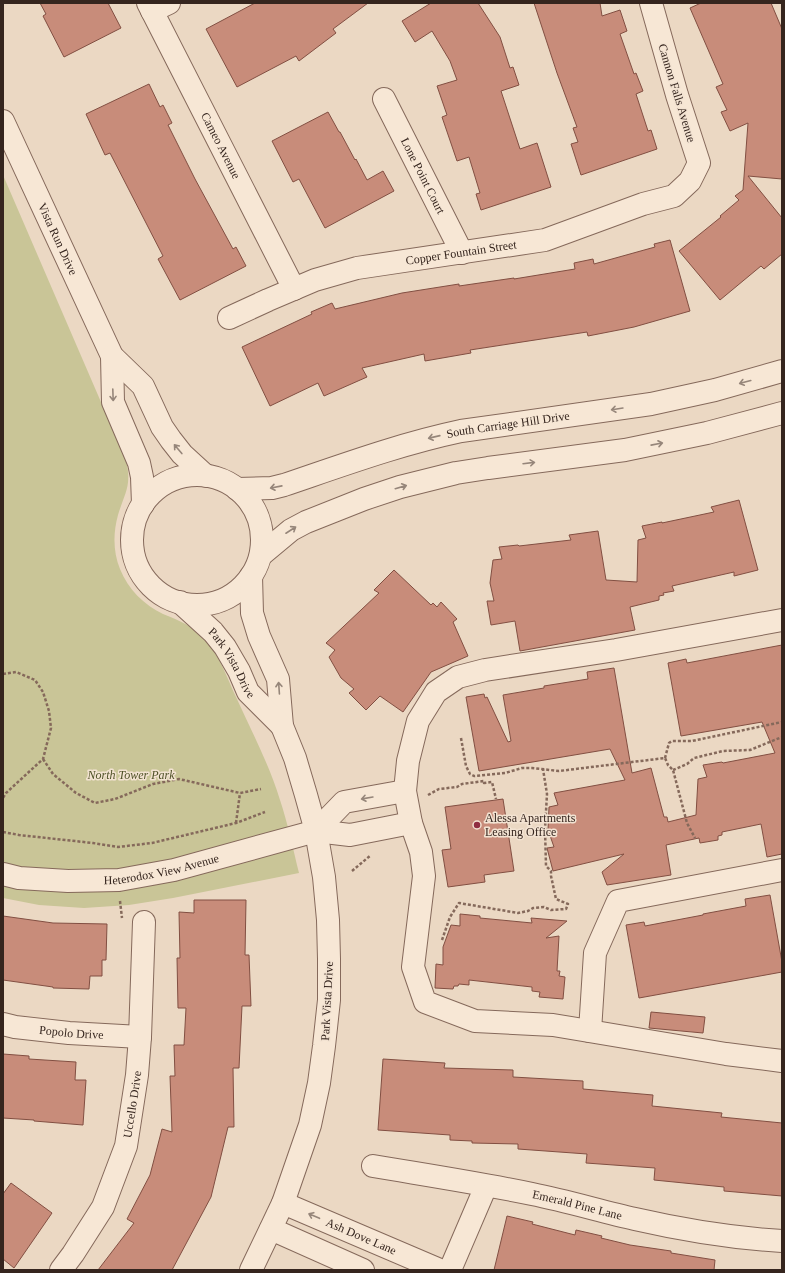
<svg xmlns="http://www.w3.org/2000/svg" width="785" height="1273" font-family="Georgia,serif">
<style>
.green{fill:#c9c597}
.building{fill:#c88c7a;stroke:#824f42}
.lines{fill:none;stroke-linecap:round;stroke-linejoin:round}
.minor-casing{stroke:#85695b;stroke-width:24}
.path{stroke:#85695b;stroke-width:2.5;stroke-dasharray:3 2;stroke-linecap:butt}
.minor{stroke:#f7e7d5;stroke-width:22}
.oneway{stroke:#96867a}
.poi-dot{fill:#902e41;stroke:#f3e3d2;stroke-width:1.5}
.labels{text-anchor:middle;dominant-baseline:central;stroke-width:3;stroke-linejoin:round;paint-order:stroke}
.street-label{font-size:12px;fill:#35251e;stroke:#f3e3d2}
.park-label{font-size:12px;font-style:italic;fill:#4e5126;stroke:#f3e3d2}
.poi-label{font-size:12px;fill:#35251e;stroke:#f3e3d2;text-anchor:start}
</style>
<rect width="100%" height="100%" fill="#ebd8c3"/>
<path class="green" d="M 3,175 L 126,460 C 132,486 125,492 118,515 C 113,533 113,552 120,569 C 128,589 144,605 163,614 C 180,621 194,626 206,641 C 220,656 227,678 236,697 C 251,730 269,764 280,800 C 288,824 293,849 299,873 L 173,898 L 129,905 L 84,908 L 39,905 L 3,898 Z"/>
<g class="building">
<path d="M 40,3 L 108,3 L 121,28 L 64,57 L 43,16 L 46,14 Z"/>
<path d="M 255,3 L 368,3 L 333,29 L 336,33 L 299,61 L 296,56 L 237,87 L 206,29 Z"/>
<path d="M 431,3 L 478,3 L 500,37 L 510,68 L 513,67 L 519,85 L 501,91 L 520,149 L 537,143 L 551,187 L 481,210 L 476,194 L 480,193 L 469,157 L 457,161 L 442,117 L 447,115 L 437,86 L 457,80 L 450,61 L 432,31 L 415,42 L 402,21 Z"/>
<path d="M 534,3 L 600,3 L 602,16 L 620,10 L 627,31 L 620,34 L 634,74 L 636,73 L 643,91 L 636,94 L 648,131 L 651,130 L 657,149 L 581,175 L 571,144 L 578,142 L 573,128 L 577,127 L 557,73 Z"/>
<path d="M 701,3 L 771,3 L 782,29 L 782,179 L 748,176 L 782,218 L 782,254 L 764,269 L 761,266 L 720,300 L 679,251 L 721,217 L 720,216 L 739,200 L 735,196 L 743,190 L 748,123 L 730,131 L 721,112 L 727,110 L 716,87 L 723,84 L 690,8 Z"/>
<path d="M 149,84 L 160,107 L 163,105 L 172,123 L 168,125 L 195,179 L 233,249 L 236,247 L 246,266 L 180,300 L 158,259 L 163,256 L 110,153 L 105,155 L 86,114 Z"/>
<path d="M 328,112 L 339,132 L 340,132 L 355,160 L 356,159 L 367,180 L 383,171 L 394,191 L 325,228 L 299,179 L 293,182 L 272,141 Z"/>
<path d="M 670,240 L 690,311 L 634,327 L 588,336 L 587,332 L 470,350 L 471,353 L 425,361 L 424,354 L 362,368 L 367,377 L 324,396 L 318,383 L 270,406 L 242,347 L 312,314 L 311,312 L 332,303 L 335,309 L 402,293 L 459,284 L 459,286 L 514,278 L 514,279 L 575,269 L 574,263 L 593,259 L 594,264 L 655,247 L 654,244 Z"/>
<path d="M 739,500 L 758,570 L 734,576 L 734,572 L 672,586 L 674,591 L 663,593 L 664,595 L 659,596 L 659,600 L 630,607 L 635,630 L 520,651 L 515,621 L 491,625 L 487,601 L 494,601 L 490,583 L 493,560 L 502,559 L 499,547 L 518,545 L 519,546 L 571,540 L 569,535 L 598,531 L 606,580 L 637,582 L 638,540 L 646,538 L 642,526 L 662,522 L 662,523 L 714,512 L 711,507 Z"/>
<path d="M 394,570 L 431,605 L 433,603 L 437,607 L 441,602 L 457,619 L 453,622 L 468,656 L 431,672 L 403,712 L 380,696 L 366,710 L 349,693 L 354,689 L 341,678 L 329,657 L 335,650 L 326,643 L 379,593 L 374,590 Z"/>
<path d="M 782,645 L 782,854 L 767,857 L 761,824 L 722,832 L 722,835 L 718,836 L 718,840 L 700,843 L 699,838 L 666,845 L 671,875 L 607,885 L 602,872 L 624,854 L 553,871 L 547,848 L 554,847 L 548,830 L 549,807 L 558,805 L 554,793 L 625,780 L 610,749 L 479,771 L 466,697 L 484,694 L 485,698 L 487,697 L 508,742 L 511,741 L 503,695 L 544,688 L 544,686 L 588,679 L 587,672 L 614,668 L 632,773 L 651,768 L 664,817 L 667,817 L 668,822 L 696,815 L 698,779 L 707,777 L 703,765 L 722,762 L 723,763 L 775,753 L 762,722 L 681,736 L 668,663 L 686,659 L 687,663 Z"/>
<path d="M 503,799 L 514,871 L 484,875 L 485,882 L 448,887 L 442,850 L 451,849 L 445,807 Z"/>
<path d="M 770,895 L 782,962 L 782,972 L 639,998 L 626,925 L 644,922 L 645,926 L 703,915 L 703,914 L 746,906 L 745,899 Z"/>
<path d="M 194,900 L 246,900 L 245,955 L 249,955 L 251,1006 L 242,1006 L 239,1068 L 233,1068 L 234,1127 L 228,1127 L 211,1197 L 172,1270 L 98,1270 L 134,1223 L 127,1219 L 150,1175 L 162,1129 L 172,1132 L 170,1076 L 175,1076 L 174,1045 L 184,1045 L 186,1008 L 178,1008 L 177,958 L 180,958 L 179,912 L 194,913 Z"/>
<path d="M 460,914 L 480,916 L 480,918 L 532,923 L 531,918 L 567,921 L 546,938 L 559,936 L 557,971 L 560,971 L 559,976 L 565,977 L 563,999 L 539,997 L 540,992 L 532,991 L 532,987 L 469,980 L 469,985 L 459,984 L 458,986 L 454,986 L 453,989 L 435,988 L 436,964 L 443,965 L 443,947 L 451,925 L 460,926 Z"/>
<path d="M 3,916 L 53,923 L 107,924 L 106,960 L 102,960 L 102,976 L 90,976 L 89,989 L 53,988 L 53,987 L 3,980 Z"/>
<path d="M 651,1012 L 705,1017 L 703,1033 L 649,1028 Z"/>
<path d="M 3,1054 L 29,1056 L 29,1059 L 76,1062 L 75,1080 L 86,1080 L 83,1125 L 34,1121 L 34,1120 L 3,1118 Z"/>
<path d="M 383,1059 L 445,1063 L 444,1068 L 513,1070 L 513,1077 L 583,1081 L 583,1089 L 653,1095 L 652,1106 L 722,1113 L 721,1117 L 782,1123 L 782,1196 L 724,1191 L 724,1187 L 654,1180 L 655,1168 L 586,1163 L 587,1154 L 518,1149 L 518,1144 L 472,1143 L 472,1141 L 450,1140 L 450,1135 L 378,1130 Z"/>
<path d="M 11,1183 L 52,1213 L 14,1268 L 3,1259 L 3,1194 Z"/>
<path d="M 507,1216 L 533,1222 L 532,1224 L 575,1235 L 576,1230 L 602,1236 L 601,1238 L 630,1245 L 671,1251 L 671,1253 L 715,1260 L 714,1270 L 494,1270 Z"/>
</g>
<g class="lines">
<defs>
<g id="minor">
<path id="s1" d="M 148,3 L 294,289"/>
<path d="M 152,11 L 169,3"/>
<path id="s2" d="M 384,99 L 462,253"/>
<path id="s3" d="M 3,121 L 112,356 L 143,386 L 162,427 L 171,440 L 182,454 L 206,476"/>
<path id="s4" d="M 229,318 L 268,300 L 315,280 L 357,268 L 545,240 L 643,204 L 674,196 L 690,181 L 699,163 L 677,95 L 651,3"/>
<path d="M 112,356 L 113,402 L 139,463 L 142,477 L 143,504"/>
<circle cx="197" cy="540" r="65"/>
<path id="s5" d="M 237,489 L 272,488 L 284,485 C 343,465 400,444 461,431 L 651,404 L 715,390 L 782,371"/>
<path d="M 261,555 L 291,530 L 306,522 L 364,499 L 400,487 L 456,473 L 488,468 L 625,450 L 707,433 L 782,413"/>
<path d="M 251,576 L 252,613 L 259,636 L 278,679 L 282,726 L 295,758 L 306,795 L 316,831 L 324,877 L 328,920 L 329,959 L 329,1000 L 324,1046 L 319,1083 L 310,1125 L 283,1203 L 251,1270"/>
<path id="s6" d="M 180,602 L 213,632 L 225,647 L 239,671 L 248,692 L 282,726"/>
<path d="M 782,620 L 616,650 L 485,670 L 458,677 L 436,692 L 418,721 L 408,761 L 405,791 L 411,823 L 421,852 L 424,876 L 413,967 L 425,1002 L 475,1021 L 553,1025 L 726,1054 L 782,1061"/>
<path d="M 316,831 L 344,802 L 405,791"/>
<path id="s7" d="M 3,874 L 19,878 L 68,881 L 119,880 L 174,870 L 316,831 L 350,835 L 411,823"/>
<path id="s8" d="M 3,1024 L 15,1027 L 69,1033 L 140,1037"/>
<path d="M 590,1031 L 595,953 L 618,901 L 782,870"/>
<path id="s9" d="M 373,1166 C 426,1175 479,1183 532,1194 C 567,1201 600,1211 635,1219 C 683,1230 732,1238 782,1241"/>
<path id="s10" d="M 283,1203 L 440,1270"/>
<path d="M 271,1229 L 363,1270"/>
<path id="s11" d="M 61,1270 L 73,1254 L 103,1207 L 126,1146 L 137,1075 L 140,1037 L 144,922"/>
<path d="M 450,1270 L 486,1186"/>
</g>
</defs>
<use href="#minor" class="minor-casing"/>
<g class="path">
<path d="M 3,213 L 4,213"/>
<path d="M 3,674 L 16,672 L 35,680 L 43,692 L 49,711 L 51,728 L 43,759 L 6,793 L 3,798"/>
<path d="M 461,738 L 466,766 L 470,774 L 474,776 L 505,773 L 522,768 L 532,768 L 559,771 L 665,758 L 668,765 L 673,770 L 687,823 L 695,838"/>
<path d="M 665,758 L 669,743 L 672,741 L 692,741 L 782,722"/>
<path d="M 43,759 L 53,774 L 76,793 L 95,803 L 115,799 L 153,784 L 179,779 L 240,793 L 261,789"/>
<path d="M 673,770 L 687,764 L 694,758 L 723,751 L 750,750 L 782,737"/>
<path d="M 428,795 L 439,789 L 457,787 L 462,784 L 484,781 L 484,783 L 492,782 L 496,799"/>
<path d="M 236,823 L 240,793"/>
<path d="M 3,832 L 19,835 L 93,843 L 118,847 L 152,843 L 236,823 L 265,812"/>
<path d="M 352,871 L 371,855"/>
<path d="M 120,901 L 122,918"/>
<path d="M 442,940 L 450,917 L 459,903 L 518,913 L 528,911 L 533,908 L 544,907 L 551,910 L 566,909 L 568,904 L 556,899 L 551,876 L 551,871 L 546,866 L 545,829 L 547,794 L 543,769"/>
</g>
<use href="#minor" class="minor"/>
</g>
<defs><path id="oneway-shaft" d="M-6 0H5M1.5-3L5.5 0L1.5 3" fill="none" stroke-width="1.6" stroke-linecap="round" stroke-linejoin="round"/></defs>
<g class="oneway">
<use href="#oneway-shaft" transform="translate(745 382) rotate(165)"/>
<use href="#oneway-shaft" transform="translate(113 395) rotate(88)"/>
<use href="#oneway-shaft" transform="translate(617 409) rotate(171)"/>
<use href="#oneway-shaft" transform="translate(434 437) rotate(167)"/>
<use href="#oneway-shaft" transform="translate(657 444) rotate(-11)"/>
<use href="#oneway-shaft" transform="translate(178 449) rotate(-130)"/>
<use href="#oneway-shaft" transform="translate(529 463) rotate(-7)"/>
<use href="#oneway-shaft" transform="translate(276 487) rotate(169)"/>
<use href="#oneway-shaft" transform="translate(401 487) rotate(-16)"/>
<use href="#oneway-shaft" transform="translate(291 530) rotate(-33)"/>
<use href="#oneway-shaft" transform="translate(279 688) rotate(-94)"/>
<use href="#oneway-shaft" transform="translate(367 798) rotate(170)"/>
<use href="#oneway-shaft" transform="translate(314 1216) rotate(-157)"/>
</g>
<circle class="poi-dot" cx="477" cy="825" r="4"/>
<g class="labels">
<g class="street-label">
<text transform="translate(677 93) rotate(73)">Cannon Falls Avenue</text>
<text stroke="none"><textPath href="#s1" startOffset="160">Cameo Avenue</textPath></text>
<text stroke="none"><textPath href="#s2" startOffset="86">Lone Point Court</textPath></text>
<text stroke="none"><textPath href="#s3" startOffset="130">Vista Run Drive</textPath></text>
<text stroke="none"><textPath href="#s4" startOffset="243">Copper Fountain Street</textPath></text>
<text stroke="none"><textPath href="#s5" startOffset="280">South Carriage Hill Drive</textPath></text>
<text stroke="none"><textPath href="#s6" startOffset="81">Park Vista Drive</textPath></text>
<text stroke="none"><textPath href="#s7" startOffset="160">Heterodox View Avenue</textPath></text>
<text transform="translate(327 1001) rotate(-87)">Park Vista Drive</text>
<text stroke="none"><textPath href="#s8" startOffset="69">Popolo Drive</textPath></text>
<text stroke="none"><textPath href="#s11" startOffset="183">Uccello Drive</textPath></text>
<text stroke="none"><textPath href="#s9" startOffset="208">Emerald Pine Lane</textPath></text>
<text stroke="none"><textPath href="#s10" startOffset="85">Ash Dove Lane</textPath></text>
</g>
<g class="park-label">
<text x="131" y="775">North Tower Park</text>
</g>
<g class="poi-label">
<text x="485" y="818">Alessa Apartments<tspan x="485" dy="14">Leasing Office</tspan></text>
</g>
</g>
<rect width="785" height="1273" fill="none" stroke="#35251e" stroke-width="8"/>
</svg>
